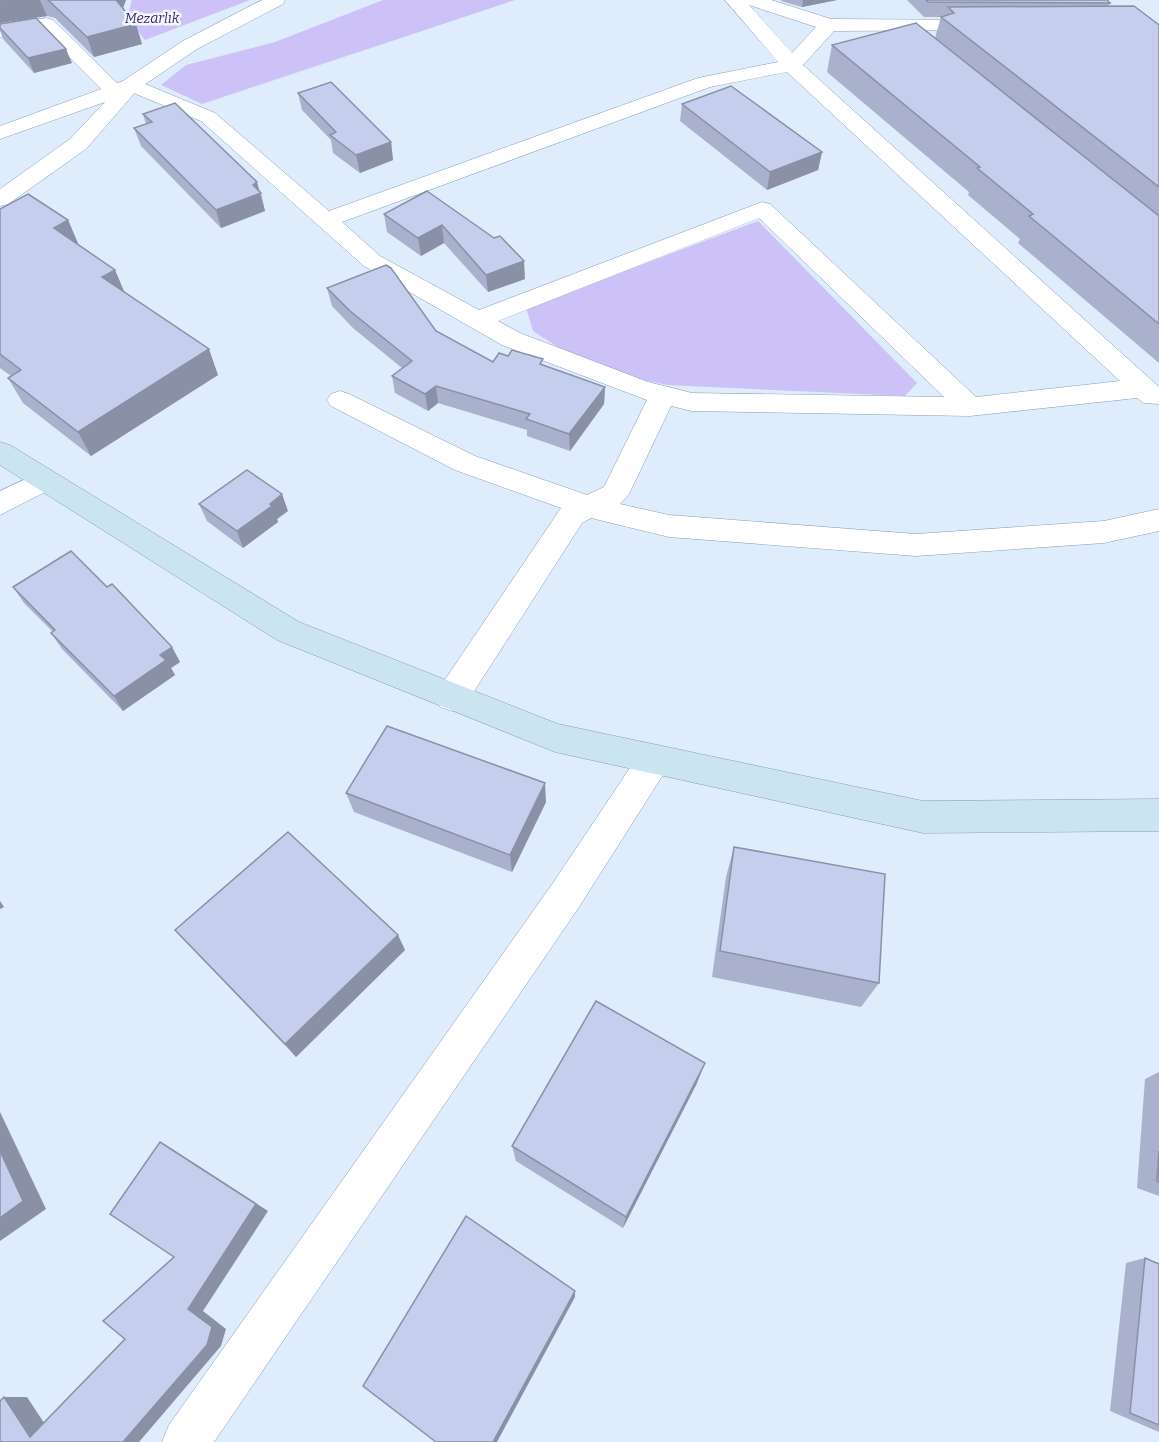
<svg xmlns="http://www.w3.org/2000/svg" width="1159" height="1442" font-family="Bitter,serif">
<style>
.green{fill:#ccc2f7}
.lines{fill:none;stroke-linecap:round;stroke-linejoin:round}
.minor-casing{stroke:#879db5;stroke-width:1}
.tertiary-casing{stroke:#879db5;stroke-width:1}
.secondary-casing{stroke:#879db5;stroke-width:1}
.minor{fill:#fff;fill-rule:evenodd}
.tertiary{fill:#fff;fill-rule:evenodd}
.secondary{fill:#cae5f0;fill-rule:evenodd}
.wall{fill:#a9b1cc}
.shaded-wall{fill:#8a90a6}
.building{fill:#c5ceed;stroke:#8a90a6;stroke-width:1.5}
.labels{text-anchor:middle;dominant-baseline:central;stroke-width:5;stroke-linejoin:round;paint-order:stroke}
.far-park-label{font-size:14px;font-style:italic;fill:#3f2a6f;stroke:#f4f8fe}
</style>
<rect width="100%" height="100%" fill="#deecfc"/>
<g class="green">
<path d="M 132,0 L 250,0 L 145,40 L 127,17 Z"/>
<path d="M 383,0 L 515,0 L 202,104 L 161,85 L 186,65 L 275,42 Z"/>
<path d="M 758,221 L 917,383 L 905,396 L 667,385 L 616,374 L 564,351 L 533,331 L 526,308 Z"/>
</g>
<g class="lines">
<defs>
<g id="minor">
<path d="M 725,0 L 771,0 L 831,19 L 991,20 L 994,24 L 984,30 L 834,31 L 803,65 L 1159,387 L 1159,404 L 1144,403 L 1137,398 L 970,416 L 692,411 L 671,406 L 629,494 L 620,504 L 669,515 L 916,534 L 1104,521 L 1159,509 L 1159,531 L 1104,543 L 916,556 L 669,537 L 591,518 L 582,523 L 464,707 L 452,711 L 440,707 L 436,697 L 440,687 L 561,508 L 455,470 L 331,406 L 327,400 L 331,394 L 340,391 L 349,394 L 475,456 L 587,495 L 604,487 L 647,400 L 502,345 L 364,266 L 201,121 L 124,89 L 121,85 L 124,81 L 138,81 L 215,113 L 329,211 L 698,78 L 778,62 ZM 749,5 L 816,27 L 792,53 ZM 787,72 L 1120,381 L 976,397 L 770,204 L 762,202 L 479,310 L 380,256 L 342,222 L 710,87 ZM 759,218 L 944,397 L 692,393 L 648,382 L 520,333 L 498,321 Z"/>
<path d="M 46,18 L 53,20 L 121,87 L 124,91 L 121,95 L 107,95 L 42,30 L 0,37 L 0,25 Z"/>
<path d="M 45,470 L 55,473 L 59,480 L 55,487 L 0,515 L 0,491 Z"/>
<path d="M 654,745 L 666,750 L 671,760 L 666,770 L 579,907 L 214,1442 L 162,1442 L 169,1425 L 553,883 L 642,750 Z"/>
</g>
<path id="tertiary" d="M 262,0 L 285,0 L 283,4 L 197,49 L 138,89 L 86,149 L 8,204 L 0,206 L 0,189 L 70,139 L 105,102 L 0,139 L 0,126 L 123,81 L 183,41 Z"/>
<path id="secondary" d="M 0,442 L 10,445 L 299,622 L 558,724 L 923,801 L 1159,799 L 1159,831 L 923,833 L 555,752 L 277,640 L 0,465 Z"/>
</defs>
<use href="#minor" class="minor-casing"/>
<use href="#tertiary" class="tertiary-casing"/>
<use href="#secondary" class="secondary-casing"/>
<use href="#minor" class="minor"/>
<use href="#tertiary" class="tertiary"/>
<use href="#secondary" class="secondary"/>
</g>
<g class="wall">
<path d="M 0,0 L 126,0 L 123,8 L 142,44 L 94,57 L 55,18 L 47,16 L 0,23 Z"/>
<path d="M 781,0 L 837,0 L 802,7 L 781,1 Z"/>
<path d="M 907,0 L 1107,0 L 1110,3 L 1109,6 L 1159,25 L 1159,363 L 1018,243 L 1020,239 L 968,195 L 969,192 L 827,72 L 832,45 L 935,38 L 941,17 L 924,17 Z"/>
<path d="M 0,24 L 72,63 L 34,73 L 3,39 L 0,31 Z"/>
<path d="M 298,93 L 391,142 L 393,160 L 360,173 L 333,153 L 331,140 L 302,110 Z"/>
<path d="M 682,104 L 822,152 L 818,170 L 767,190 L 680,121 Z"/>
<path d="M 143,114 L 261,193 L 265,211 L 221,228 L 141,146 L 134,128 L 146,124 Z"/>
<path d="M 427,191 L 525,279 L 488,292 L 444,243 L 421,256 L 387,232 L 384,214 Z"/>
<path d="M 0,209 L 68,220 L 79,246 L 115,270 L 124,292 L 218,375 L 91,456 L 23,403 L 8,378 L 11,376 L 0,368 Z"/>
<path d="M 327,288 L 436,331 L 493,362 L 543,366 L 605,387 L 604,404 L 570,451 L 527,436 L 527,430 L 438,403 L 428,411 L 395,393 L 392,376 L 402,368 L 353,328 L 332,306 Z"/>
<path d="M 199,504 L 288,511 L 277,519 L 278,522 L 243,548 L 207,521 Z"/>
<path d="M 13,587 L 107,587 L 172,647 L 180,662 L 171,668 L 175,675 L 123,711 L 62,649 L 51,633 L 53,632 L 24,603 Z"/>
<path d="M 346,793 L 546,802 L 512,872 L 354,812 Z"/>
<path d="M 734,847 L 879,983 L 861,1007 L 712,977 L 726,877 Z"/>
<path d="M 175,930 L 405,950 L 296,1057 Z"/>
<path d="M 1159,1072 L 1159,1196 L 1137,1188 L 1145,1079 Z"/>
<path d="M 697,1083 L 623,1228 L 516,1161 L 512,1146 Z"/>
<path d="M 1145,1258 L 1159,1264 L 1159,1432 L 1110,1411 L 1126,1263 Z"/>
</g>
<g class="shaded-wall">
<path d="M 13,0 L 40,0 L 47,16 L 0,23 L 0,2 Z"/>
<path d="M 114,0 L 126,0 L 120,16 Z"/>
<path d="M 803,0 L 837,0 L 802,7 Z"/>
<path d="M 136,24 L 142,44 L 94,57 L 87,37 Z"/>
<path d="M 66,49 L 72,63 L 34,73 L 28,58 Z"/>
<path d="M 391,142 L 393,160 L 360,173 L 356,155 Z"/>
<path d="M 822,152 L 818,170 L 767,190 L 770,172 Z"/>
<path d="M 257,182 L 265,211 L 221,228 L 216,210 Z"/>
<path d="M 68,220 L 79,246 L 54,228 Z"/>
<path d="M 442,225 L 444,243 L 421,256 L 418,238 Z"/>
<path d="M 524,261 L 525,279 L 488,292 L 486,275 Z"/>
<path d="M 115,270 L 126,296 L 102,277 Z"/>
<path d="M 209,349 L 218,375 L 91,456 L 78,432 Z"/>
<path d="M 436,386 L 438,403 L 428,411 L 425,394 Z"/>
<path d="M 605,387 L 604,404 L 570,451 L 569,434 Z"/>
<path d="M 282,494 L 288,511 L 277,519 L 278,522 L 243,548 L 237,531 Z"/>
<path d="M 172,647 L 180,662 L 171,668 L 175,675 L 123,711 L 114,696 L 160,655 Z"/>
<path d="M 545,783 L 546,802 L 512,872 L 510,855 Z"/>
<path d="M 0,901 L 4,907 L 0,909 Z"/>
<path d="M 398,935 L 405,950 L 296,1057 L 285,1044 Z"/>
<path d="M 705,1063 L 697,1083 L 623,1228 L 626,1217 Z"/>
<path d="M 0,1112 L 46,1209 L 0,1241 Z"/>
<path d="M 160,1142 L 175,1151 L 268,1211 L 203,1311 L 226,1329 L 221,1346 L 139,1442 L 123,1442 L 188,1309 Z"/>
<path d="M 575,1291 L 575,1297 L 497,1442 L 493,1442 Z"/>
<path d="M 4,1397 L 27,1397 L 52,1435 L 30,1437 Z"/>
</g>
<g class="building">
<path d="M 0,0 L 13,0 L 0,2 Z"/>
<path d="M 48,0 L 116,0 L 136,24 L 87,37 Z"/>
<path d="M 926,0 L 1107,0 L 1110,3 L 928,2 Z"/>
<path d="M 1134,6 L 1159,25 L 1159,187 L 941,17 L 954,13 L 948,7 Z"/>
<path d="M 36,18 L 66,49 L 28,58 L 0,28 L 0,24 Z"/>
<path d="M 916,23 L 1159,216 L 1159,324 L 1029,216 L 1033,214 L 977,168 L 980,167 L 832,45 Z"/>
<path d="M 331,82 L 391,142 L 356,155 L 330,135 L 336,132 L 298,93 Z"/>
<path d="M 731,86 L 822,152 L 770,172 L 682,104 Z"/>
<path d="M 175,103 L 257,182 L 253,185 L 261,193 L 216,210 L 134,128 L 152,122 L 143,114 Z"/>
<path d="M 427,191 L 494,238 L 500,236 L 524,261 L 486,275 L 442,225 L 418,238 L 384,214 Z"/>
<path d="M 28,194 L 68,220 L 54,228 L 115,270 L 102,277 L 209,349 L 78,432 L 8,378 L 21,370 L 0,354 L 0,209 Z"/>
<path d="M 386,265 L 391,268 L 436,331 L 493,362 L 499,353 L 508,356 L 512,350 L 543,359 L 540,364 L 605,387 L 569,434 L 526,419 L 530,414 L 436,386 L 425,394 L 392,376 L 412,361 L 350,311 L 327,288 Z"/>
<path d="M 247,470 L 282,494 L 270,504 L 272,506 L 237,531 L 199,504 Z"/>
<path d="M 71,551 L 107,587 L 112,584 L 172,647 L 160,655 L 166,660 L 114,696 L 51,633 L 55,630 L 13,587 Z"/>
<path d="M 387,726 L 545,783 L 510,855 L 346,793 Z"/>
<path d="M 288,832 L 398,935 L 285,1044 L 175,930 Z"/>
<path d="M 734,847 L 885,874 L 879,983 L 720,951 Z"/>
<path d="M 596,1001 L 705,1063 L 626,1217 L 512,1146 Z"/>
<path d="M 160,1142 L 256,1204 L 188,1309 L 212,1327 L 207,1345 L 123,1442 L 0,1442 L 0,1401 L 4,1397 L 30,1437 L 125,1339 L 103,1321 L 174,1257 L 110,1214 Z"/>
<path d="M 0,1151 L 23,1201 L 0,1218 Z"/>
<path d="M 1159,1151 L 1159,1182 L 1157,1181 Z"/>
<path d="M 466,1216 L 575,1291 L 493,1442 L 436,1442 L 363,1386 Z"/>
<path d="M 1145,1258 L 1159,1264 L 1159,1425 L 1130,1413 Z"/>
</g>
<g class="labels">
<g class="far-park-label">
<text x="152" y="18">Mezarlık</text>
</g>
</g>
</svg>
